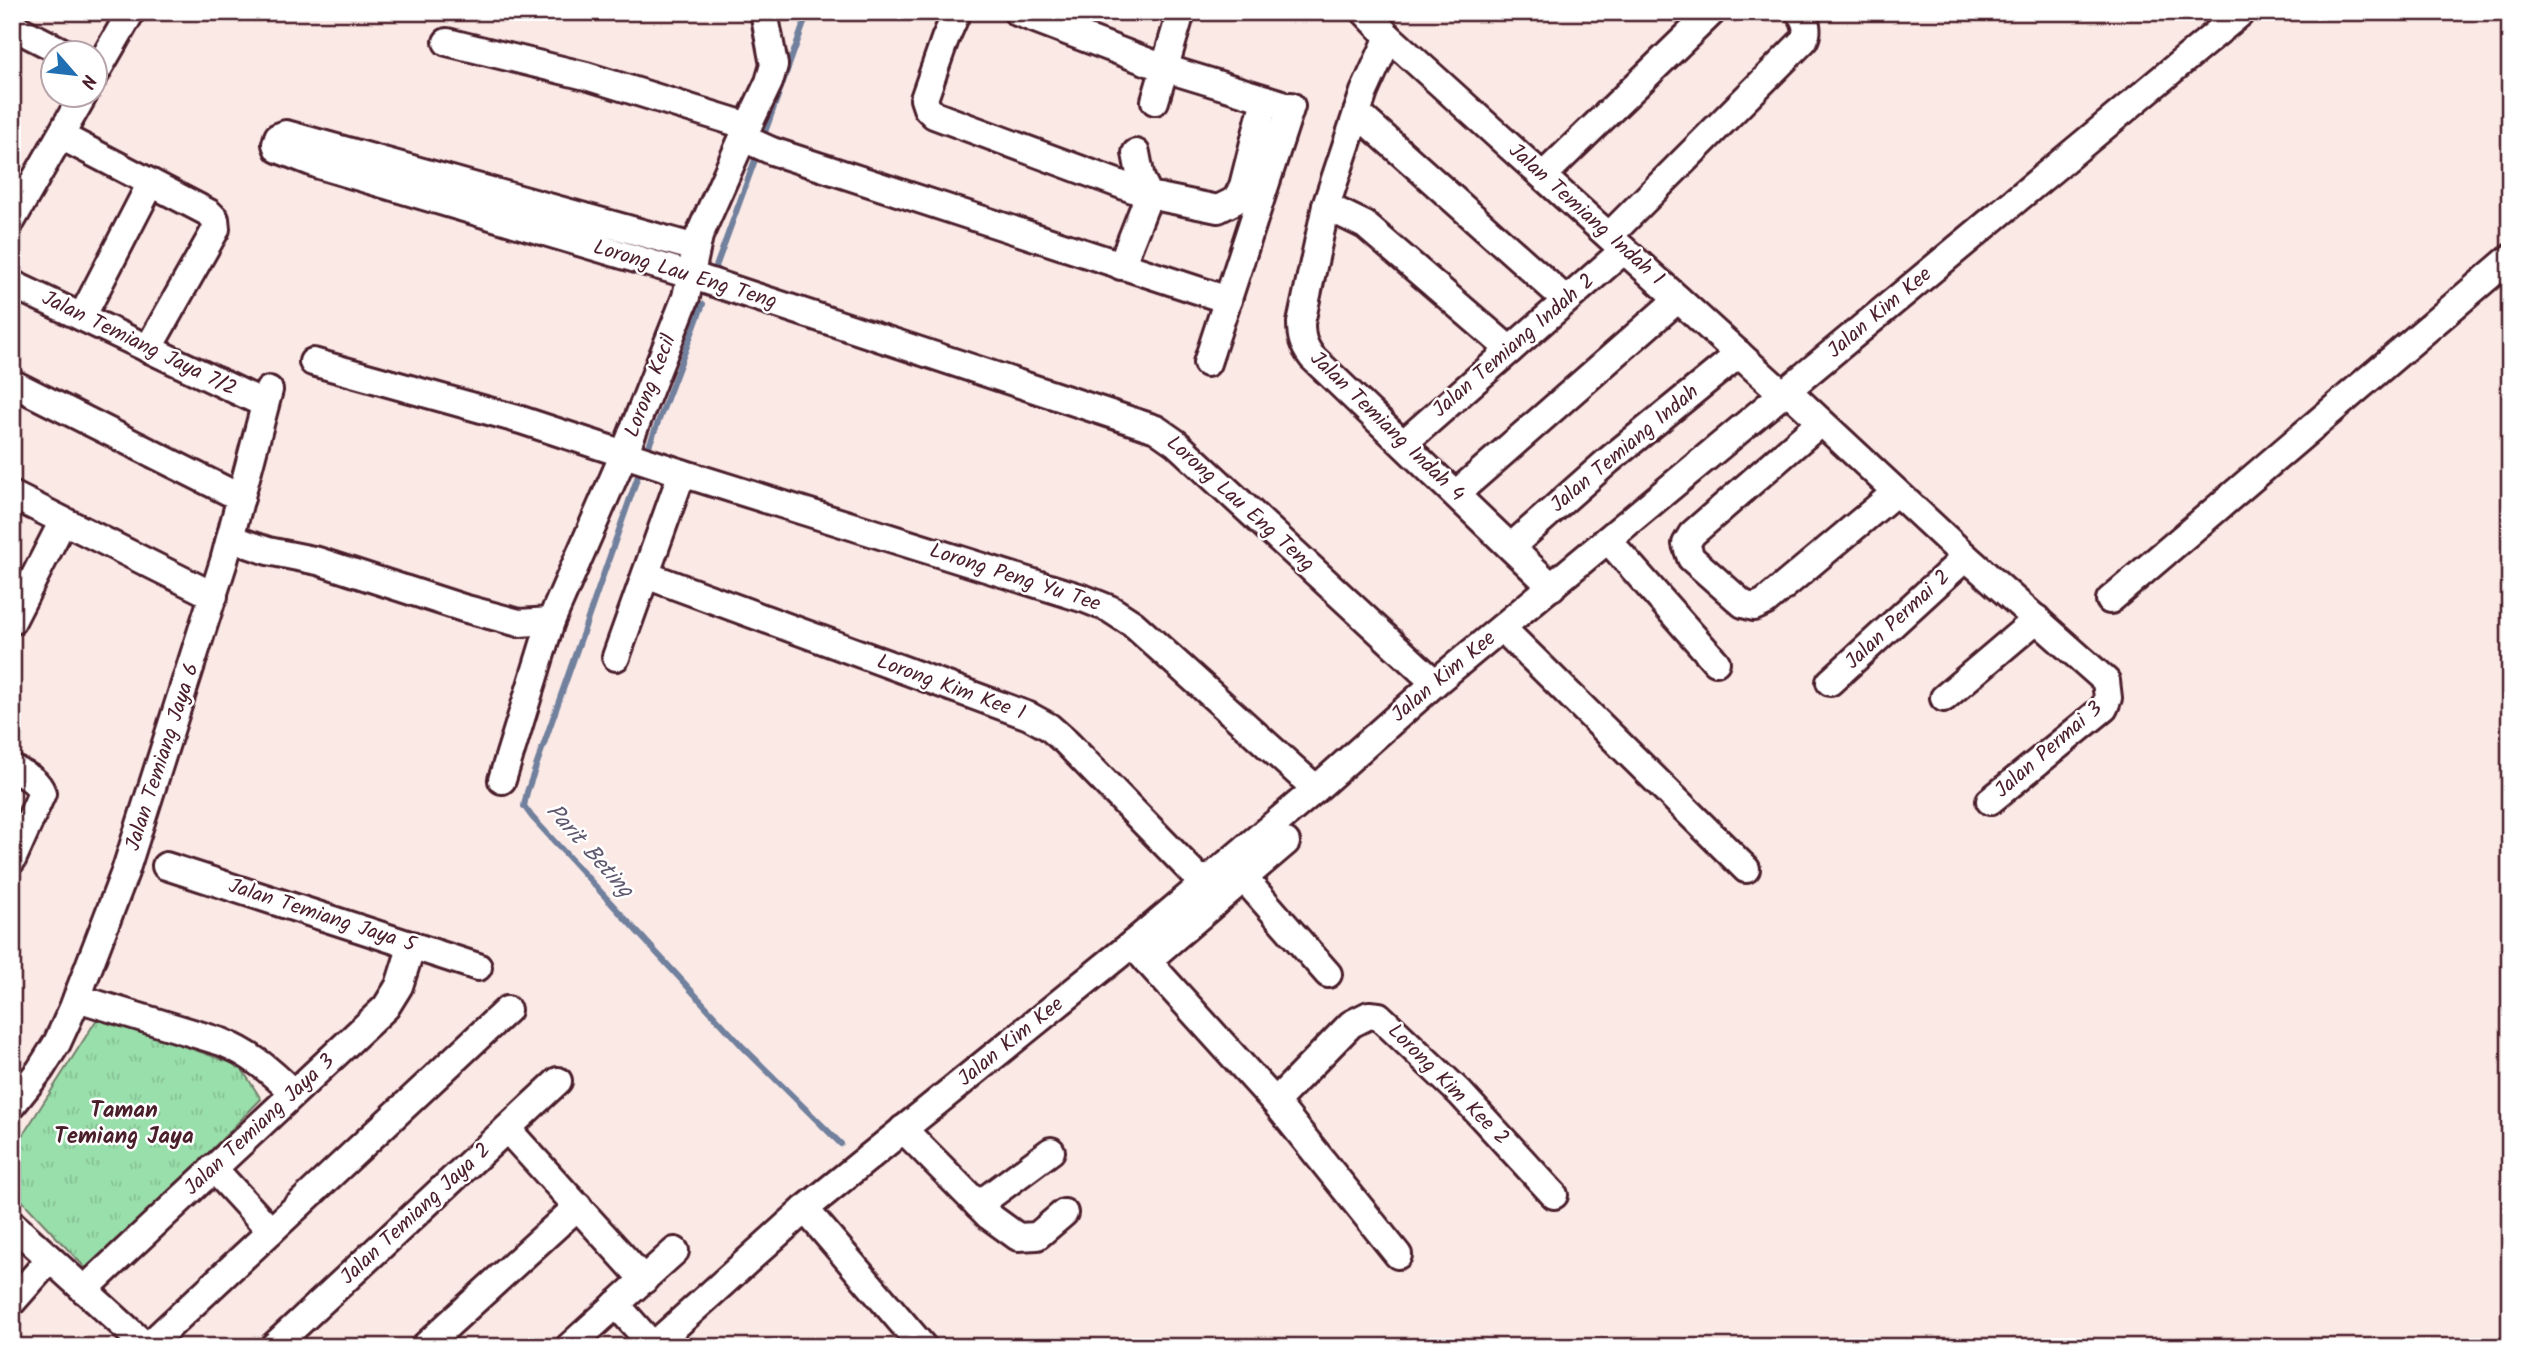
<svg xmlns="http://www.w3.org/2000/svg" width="2522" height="1359" font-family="Kalam,sans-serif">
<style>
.grass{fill:url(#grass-tufts);stroke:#727f6b;stroke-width:2}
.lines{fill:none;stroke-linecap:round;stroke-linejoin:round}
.stream{stroke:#70809d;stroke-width:6}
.minor-casing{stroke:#4a1f2b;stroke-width:32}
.minor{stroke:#fff;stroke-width:26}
.labels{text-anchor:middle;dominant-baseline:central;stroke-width:5;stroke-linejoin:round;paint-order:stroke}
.street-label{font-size:21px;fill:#4a1f2b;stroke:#fff}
.water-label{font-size:23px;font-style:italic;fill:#60586e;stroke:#fff}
.neighbourhood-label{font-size:23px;font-weight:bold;fill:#4a1f2b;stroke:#fff}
</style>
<defs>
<pattern id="grass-tufts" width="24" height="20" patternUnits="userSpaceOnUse" patternTransform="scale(1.75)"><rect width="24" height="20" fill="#99dfab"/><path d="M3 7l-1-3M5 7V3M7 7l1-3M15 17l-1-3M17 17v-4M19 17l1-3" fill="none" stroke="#85bf93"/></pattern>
</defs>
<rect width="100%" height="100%" fill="#fbe9e6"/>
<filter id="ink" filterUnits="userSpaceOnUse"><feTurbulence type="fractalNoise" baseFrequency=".0143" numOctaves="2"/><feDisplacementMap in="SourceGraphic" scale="14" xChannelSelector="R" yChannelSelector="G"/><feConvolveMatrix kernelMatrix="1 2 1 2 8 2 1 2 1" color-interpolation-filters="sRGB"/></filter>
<g filter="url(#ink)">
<path class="grass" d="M 99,1016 L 240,1066 L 261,1099 L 91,1274 L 12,1190 L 12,1152 Z"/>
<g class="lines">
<g class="stream">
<path d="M 764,135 L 808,12"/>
<path d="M 714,272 L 755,160"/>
<path d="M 649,446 L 703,304"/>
<path d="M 639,473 L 527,792 L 524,806 L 532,817 L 743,1047 L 841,1144"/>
</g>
<defs>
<g id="minor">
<path d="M 957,12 L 945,39 L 924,99 L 927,108 L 934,115 L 1149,195 L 1121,266"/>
<path d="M 1017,12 L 1164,68 L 1279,103"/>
<path d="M 1365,12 L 1389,37 L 1783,394"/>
<path d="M 12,26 L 63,52"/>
<path d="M 1389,37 L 1364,92 L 1326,206 L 1301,323 C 1301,337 1303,345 1312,357 L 1552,587"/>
<path d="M 94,76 L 131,12"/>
<path d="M 1155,101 L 1181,12"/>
<path d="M 1357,113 L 1566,300"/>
<path d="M 748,126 L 769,82 L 774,65 L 764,12"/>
<path d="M 61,136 L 209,213 L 215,219 L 216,229 L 148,349"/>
<path d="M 743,138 L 772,151 L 1228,300"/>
<path d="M 1136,153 L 1141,179 L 1149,195 L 1218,209 L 1236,200 L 1243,186 L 1265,99"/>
<path d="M 1543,176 L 1712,12"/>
<path d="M 1326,206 L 1365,225 L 1510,350"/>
<path d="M 12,220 L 84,94"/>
<path d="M 1609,236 L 1804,40 C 1809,30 1806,20 1799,12"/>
<path d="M 696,248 L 286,134 L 278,137 L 276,144 L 278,149 L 319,165 L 690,275 L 1156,429 L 1176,443 L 1435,683"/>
<path d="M 12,284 L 265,404"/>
<path d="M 82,317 L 151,183"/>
<path d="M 313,362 L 521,420 L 682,473 L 1085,599 L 1110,609 L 1133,624 L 1316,789"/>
<path d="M 1207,363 L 1291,106"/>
<path d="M 12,383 L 241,498"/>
<path d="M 1787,390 L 1966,557 L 2106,681 L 2108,698 L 2104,708 L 1990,801"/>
<path d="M 1821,422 L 1692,534 L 1686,544 L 1691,558 L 1743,604 L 1754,607 L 1765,602 L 1896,492"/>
<path d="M 1404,443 L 1624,250"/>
<path d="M 1457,493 L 1678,299"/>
<path d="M 12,495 L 214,596"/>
<path d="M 230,538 L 268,551 L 318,561 L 463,608 L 519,623 L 551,621 L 624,454 L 686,297 L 699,236 L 748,126 L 586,76 L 447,42"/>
<path d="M 1608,540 L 1716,662"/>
<path d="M 1512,546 L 1609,460 L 1739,354"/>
<path d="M 646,575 L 1029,716 L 1049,727 L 1066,742 L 1203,883"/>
<path d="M 2110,600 L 2510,258"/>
<path d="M 12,621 L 63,521"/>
<path d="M 1502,628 L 1746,869"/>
<path d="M 616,657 L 682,473"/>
<path d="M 1830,682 L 1966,557"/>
<path d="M 1944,698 L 2037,619"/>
<path d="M 12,768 C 24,775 37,779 42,793 L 12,860"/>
<path d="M 502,780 L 551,621"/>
<path d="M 166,866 L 478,967"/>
<path d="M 1234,867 L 1328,974"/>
<path d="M 1132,944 L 1275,1102 L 1398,1255"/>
<path d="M 1147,961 L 1286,842"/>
<path d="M 77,998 L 222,1042 C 251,1054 271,1071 293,1093"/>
<path d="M 1275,1102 L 1351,1024 L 1369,1015 L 1379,1016 L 1460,1093 L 1554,1195"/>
<path d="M 12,1105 L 40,1070 L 57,1043 L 73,1008 L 125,872 L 224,561 L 269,390"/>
<path d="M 507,1129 L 644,1280"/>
<path d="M 903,1129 L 989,1216 L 1018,1237 L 1037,1236 L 1064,1213"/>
<path d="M 213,1168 L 271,1231"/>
<path d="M 978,1205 L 1051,1151"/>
<path d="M 805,1209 L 923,1347"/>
<path d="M 12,1224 L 147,1347"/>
<path d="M 84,1290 L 386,1007 L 399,986 L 412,945"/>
<path d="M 12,1302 L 50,1259"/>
<path d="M 616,1304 L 654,1347"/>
<path d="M 147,1347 L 507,1010"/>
<path d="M 273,1347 L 558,1081"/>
<path d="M 424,1347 L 578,1206"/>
<path d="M 569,1347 L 675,1251"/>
<path d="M 652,1347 L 805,1209 L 1132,944 L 1316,789 L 1435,683 L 2242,12"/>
</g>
</defs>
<use href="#minor" class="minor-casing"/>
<use href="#minor" class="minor"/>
</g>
</g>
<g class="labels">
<g class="street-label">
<text transform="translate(1586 215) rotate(42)">Jalan Temiang Indah 1</text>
<text transform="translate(685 275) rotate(17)">Lorong Lau Eng Teng</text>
<text transform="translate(1880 313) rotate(-40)">Jalan Kim Kee</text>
<text transform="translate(139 344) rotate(26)">Jalan Temiang Jaya 7/2</text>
<text transform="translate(1514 346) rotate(-41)">Jalan Temiang Indah 2</text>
<text transform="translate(651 386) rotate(-69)">Lorong Kecil</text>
<text transform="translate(1387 427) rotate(44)">Jalan Temiang Indah 4</text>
<text transform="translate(1625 449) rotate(-40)">Jalan Temiang Indah</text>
<text transform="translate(1240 504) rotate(42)">Lorong Lau Eng Teng</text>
<text transform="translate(1015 578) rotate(18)">Lorong Peng Yu Tee</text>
<text transform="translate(1898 620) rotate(-43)">Jalan Permai 2</text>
<text transform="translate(1444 677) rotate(-40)">Jalan Kim Kee</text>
<text transform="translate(951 688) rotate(20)">Lorong Kim Kee 1</text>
<text transform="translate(2049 750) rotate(-41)">Jalan Permai 3</text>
<text transform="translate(163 757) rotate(-72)">Jalan Temiang Jaya 6</text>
<text transform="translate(322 916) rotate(18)">Jalan Temiang Jaya 5</text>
<text transform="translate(1011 1042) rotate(-39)">Jalan Kim Kee</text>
<text transform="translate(1448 1085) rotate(45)">Lorong Kim Kee 2</text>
<text transform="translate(260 1125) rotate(-43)">Jalan Temiang Jaya 3</text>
<text transform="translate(416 1214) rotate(-43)">Jalan Temiang Jaya 2</text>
</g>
<g class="water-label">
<text transform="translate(589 851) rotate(48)">Parit Beting</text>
</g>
<g class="neighbourhood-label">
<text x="124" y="1111">Taman<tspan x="124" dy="26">Temiang Jaya</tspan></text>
</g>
</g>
<rect width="2522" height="1359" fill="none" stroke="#fff" stroke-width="42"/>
<rect x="21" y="21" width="2480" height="1317" fill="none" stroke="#4a1f2b" stroke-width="2.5" filter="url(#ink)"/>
<g transform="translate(74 74) rotate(118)"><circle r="33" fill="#ffffff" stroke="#b7a5aa" stroke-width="2"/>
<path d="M0-5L12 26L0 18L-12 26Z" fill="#1f6fb2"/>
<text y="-10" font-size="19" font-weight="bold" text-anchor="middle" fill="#4a1f2b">N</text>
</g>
</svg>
